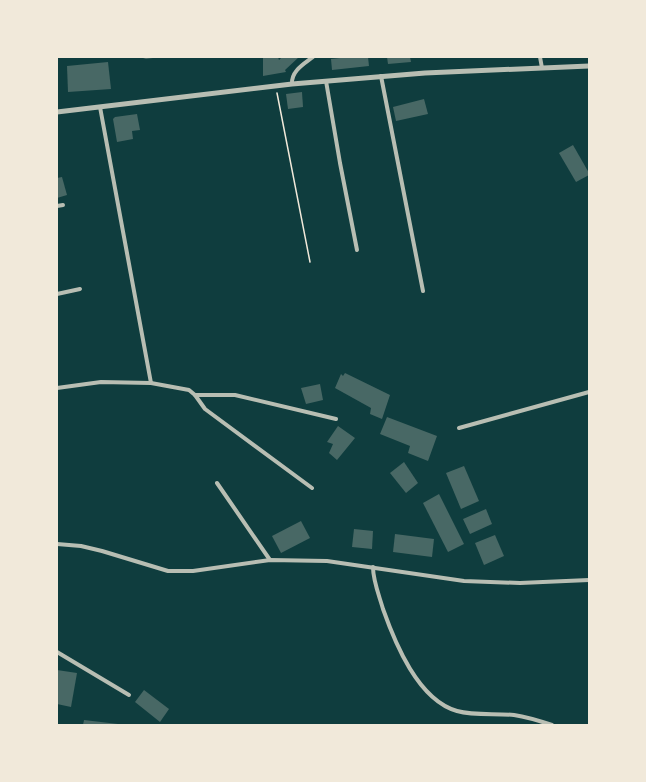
<svg xmlns="http://www.w3.org/2000/svg" width="646" height="782" font-family="'Noto Sans',sans-serif">
<style>
.building{fill:#486865}
.lines{fill:none;stroke-linecap:round;stroke-linejoin:round}
.path{stroke:#f1e9da;stroke-width:1.5}
.minor{stroke:#b8beb3;stroke-width:4}
.tertiary{stroke:#b8beb3;stroke-width:5}
</style>
<rect width="100%" height="100%" fill="#0f3d3e"/>
<g class="building">
<path d="M 140,57 L 153,57 L 153,58 L 146,59 Z"/>
<path d="M 278,57 L 279,60 L 282,57 L 299,57 L 285,70 L 286,72 L 263,76 L 263,58 Z"/>
<path d="M 349,57 L 368,57 L 369,66 L 332,70 L 331,59 Z"/>
<path d="M 387,57 L 410,57 L 411,62 L 388,64 Z"/>
<path d="M 108,62 L 111,89 L 68,92 L 67,66 Z"/>
<path d="M 302,92 L 303,107 L 288,109 L 286,94 Z"/>
<path d="M 424,99 L 428,114 L 396,121 L 393,107 Z"/>
<path d="M 137,114 L 140,130 L 132,131 L 133,139 L 117,142 L 113,119 L 115,117 Z"/>
<path d="M 573,145 L 589,173 L 589,175 L 576,182 L 559,153 Z"/>
<path d="M 62,177 L 67,195 L 57,198 L 57,178 Z"/>
<path d="M 345,373 L 390,395 L 382,419 L 370,414 L 371,408 L 335,388 L 341,374 L 343,376 Z"/>
<path d="M 320,384 L 323,400 L 306,404 L 301,388 Z"/>
<path d="M 387,417 L 437,436 L 428,461 L 408,453 L 410,446 L 380,434 Z"/>
<path d="M 338,426 L 355,438 L 337,460 L 329,453 L 333,444 L 327,442 Z"/>
<path d="M 404,462 L 418,483 L 406,493 L 390,473 Z"/>
<path d="M 464,466 L 479,501 L 461,509 L 446,473 Z"/>
<path d="M 439,494 L 464,544 L 448,552 L 423,503 Z"/>
<path d="M 486,509 L 492,524 L 470,534 L 463,519 Z"/>
<path d="M 301,521 L 310,538 L 281,553 L 272,536 Z"/>
<path d="M 354,529 L 373,531 L 372,549 L 352,547 Z"/>
<path d="M 395,534 L 434,539 L 432,557 L 393,552 Z"/>
<path d="M 495,535 L 504,556 L 484,565 L 475,543 Z"/>
<path d="M 57,670 L 77,673 L 71,707 L 57,704 Z"/>
<path d="M 144,690 L 169,709 L 160,722 L 135,702 Z"/>
<path d="M 84,720 L 118,724 L 118,725 L 83,725 Z"/>
</g>
<g class="lines">
<path class="path" d="M 277,93 L 310,262"/>
<g class="minor">
<path d="M 540,57 L 542,68"/>
<path d="M 381,76 L 423,291"/>
<path d="M 326,81 L 340,163 L 357,250"/>
<path d="M 292,84 C 291,71 304,64 313,57"/>
<path d="M 100,107 L 151,383"/>
<path d="M 57,206 L 63,205"/>
<path d="M 57,294 L 80,289"/>
<path d="M 57,388 L 101,382 L 151,383 L 189,390 L 195,395 L 205,409 L 312,488"/>
<path d="M 195,395 L 235,395 L 336,419"/>
<path d="M 459,428 L 589,392"/>
<path d="M 217,483 L 270,560"/>
<path d="M 57,544 L 81,546 L 102,551 L 168,571 L 193,571 L 270,560 L 327,561 L 464,581 L 520,583 L 589,580"/>
<path d="M 373,567 C 373,581 379,595 383,609 C 395,643 418,700 457,711 C 475,716 495,713 514,715 C 527,717 540,721 552,725"/>
<path d="M 57,652 L 129,695"/>
</g>
<path class="tertiary" d="M 57,112 L 292,84 L 425,73 L 589,66"/>
</g>
<rect width="646" height="782" fill="none" stroke="#f1e9da" stroke-width="116"/>
</svg>
